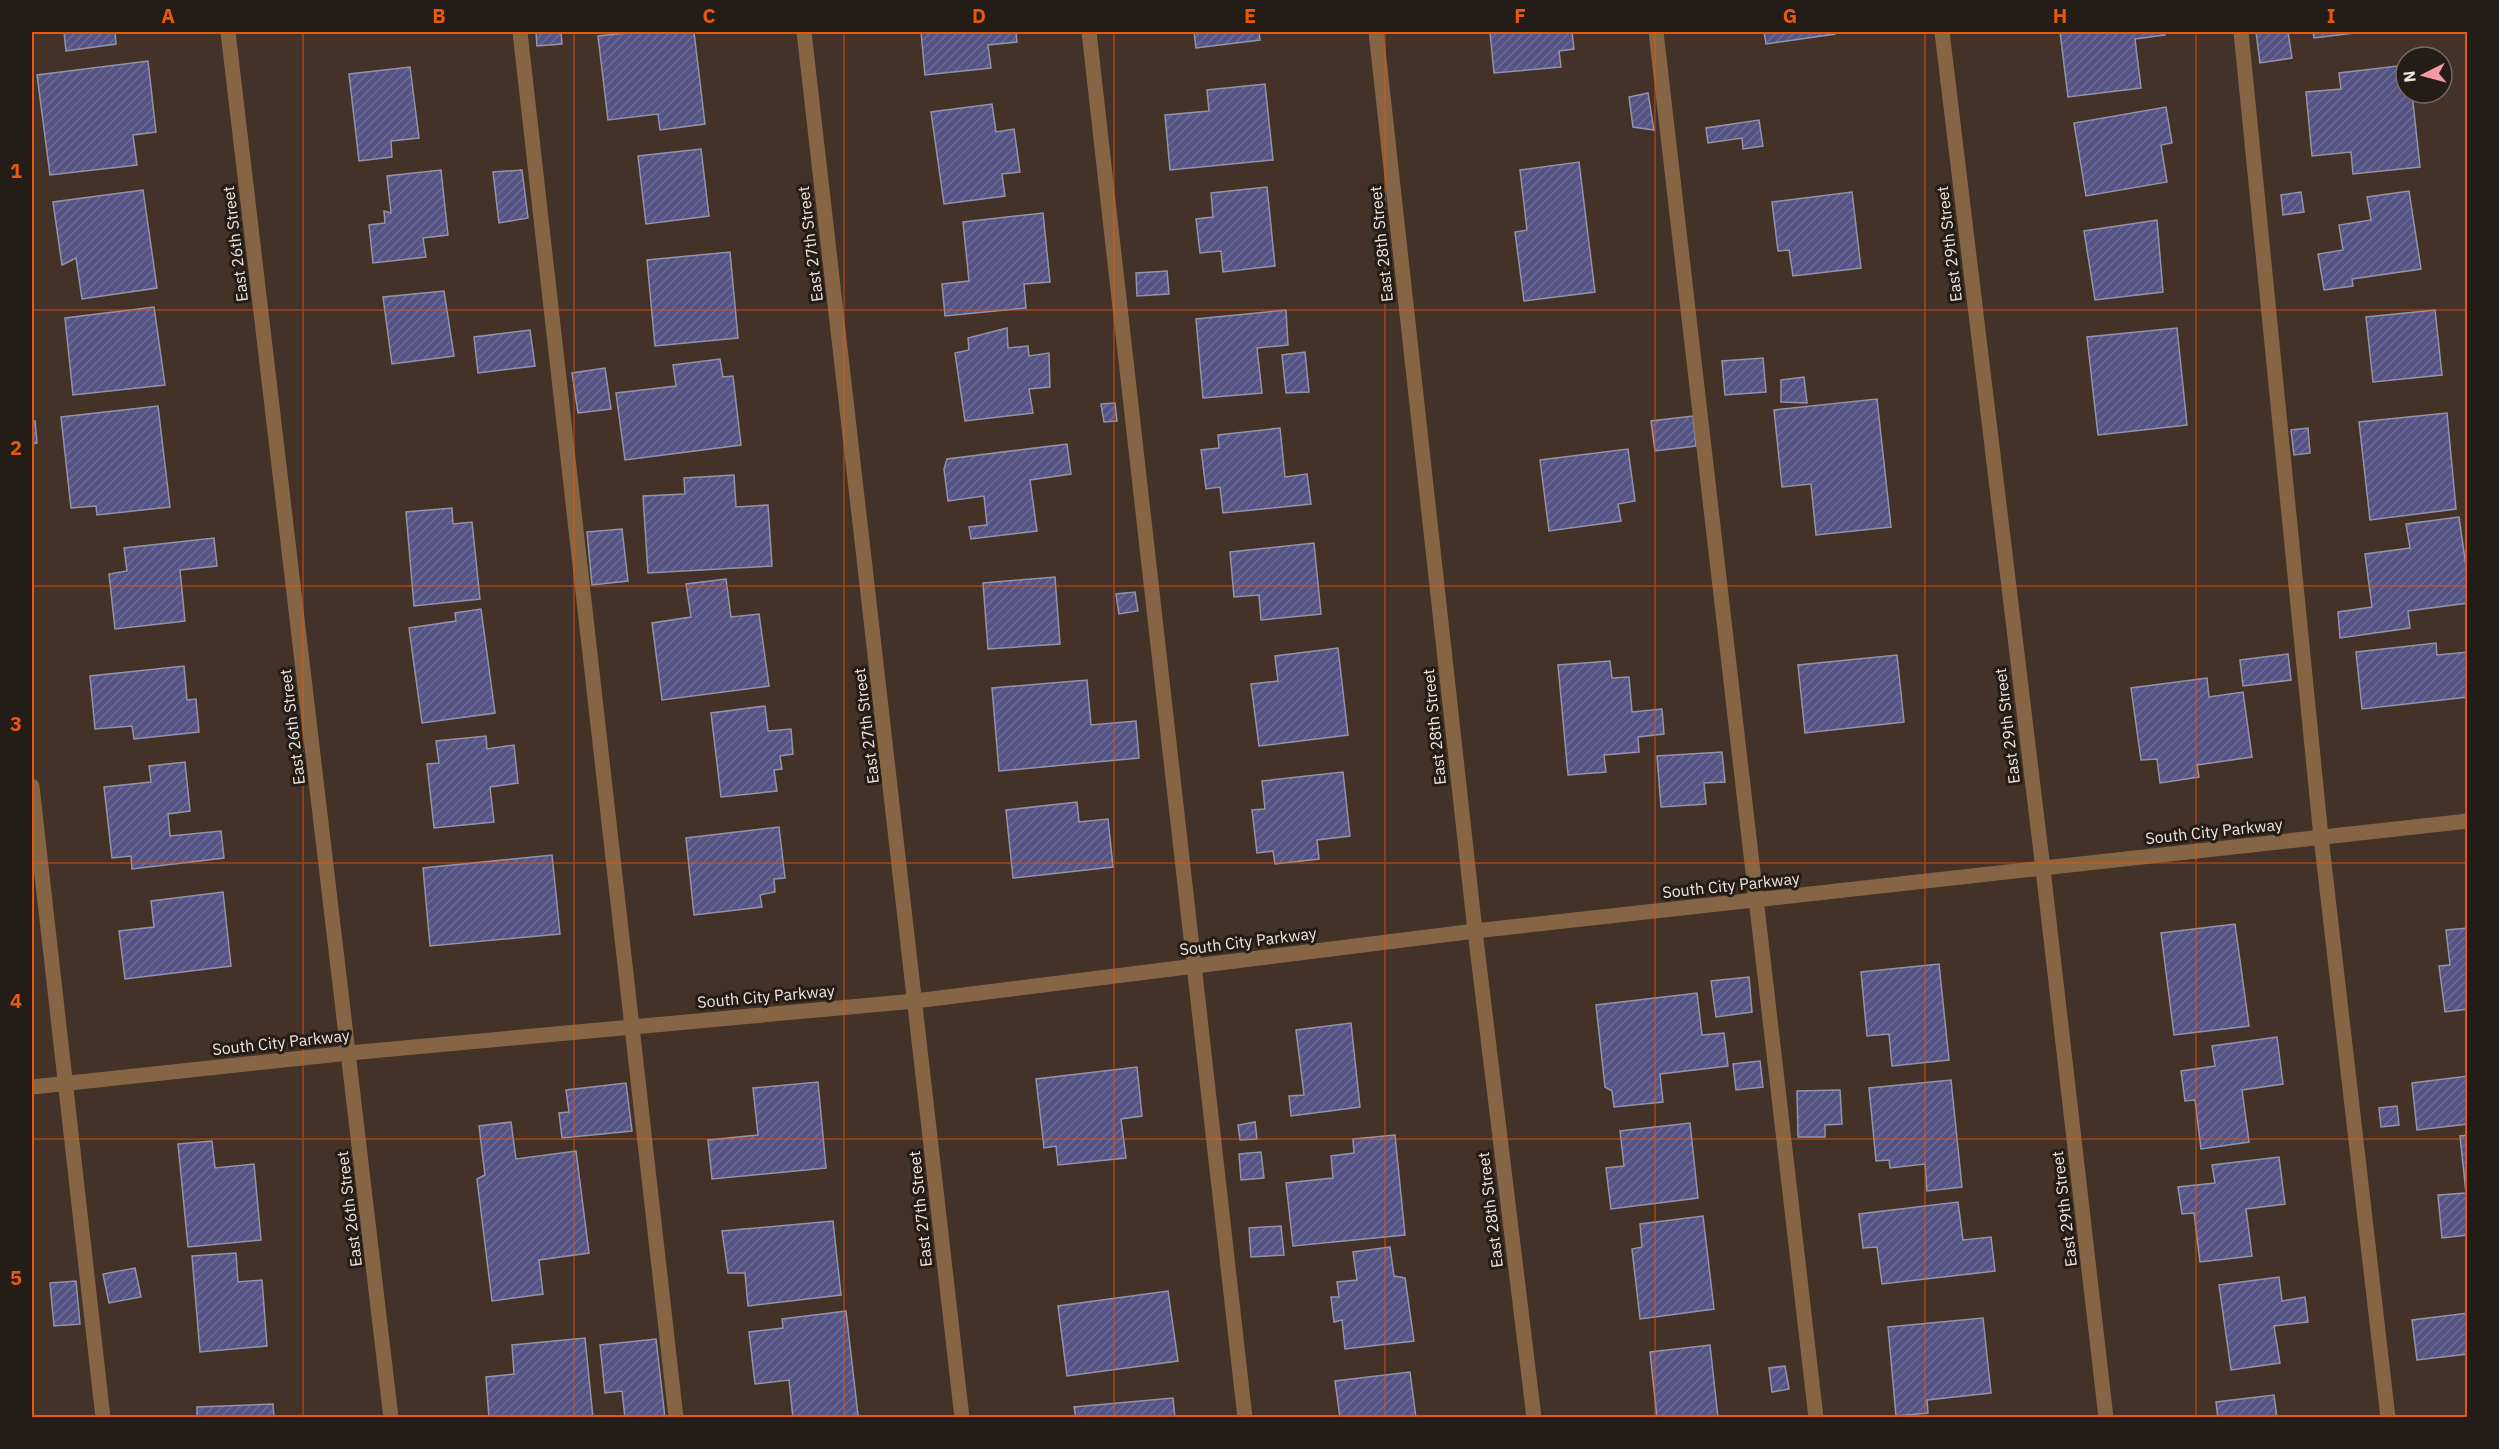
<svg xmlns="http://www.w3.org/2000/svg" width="2499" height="1449" font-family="'IBM Plex Sans',sans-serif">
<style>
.building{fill:url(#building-hatch);stroke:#9393a8;stroke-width:1.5}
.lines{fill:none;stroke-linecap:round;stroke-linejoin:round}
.lane{stroke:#866544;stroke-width:15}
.street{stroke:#866544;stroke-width:15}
.grid{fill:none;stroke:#e8590c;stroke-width:1.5;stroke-opacity:0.55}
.labels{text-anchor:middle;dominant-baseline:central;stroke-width:6;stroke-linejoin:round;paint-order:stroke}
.street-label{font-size:16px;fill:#f1e5df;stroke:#241c17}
.neatline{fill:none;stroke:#e8590c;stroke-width:2}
.grid-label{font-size:20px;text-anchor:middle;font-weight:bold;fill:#e8590c}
</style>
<defs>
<pattern id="building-hatch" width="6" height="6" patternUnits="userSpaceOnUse" patternTransform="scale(1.5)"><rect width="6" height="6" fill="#555284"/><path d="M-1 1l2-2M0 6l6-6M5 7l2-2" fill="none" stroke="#6e6b95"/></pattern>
</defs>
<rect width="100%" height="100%" fill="#443228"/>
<g class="building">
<path d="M 64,32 L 115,32 L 116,44 L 66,51 Z"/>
<path d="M 536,32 L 561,32 L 562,44 L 537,46 Z"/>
<path d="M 636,32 L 694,32 L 705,124 L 660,130 L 658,114 L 608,120 L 598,36 Z"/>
<path d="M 921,32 L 1016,32 L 1017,42 L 988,45 L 991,68 L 925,75 Z"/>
<path d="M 1194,32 L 1259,32 L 1260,40 L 1196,48 Z"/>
<path d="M 1490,32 L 1572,32 L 1574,49 L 1559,51 L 1561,67 L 1494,73 Z"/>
<path d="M 1764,32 L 1835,32 L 1835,34 L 1766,44 Z"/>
<path d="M 2060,32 L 2164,32 L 2165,35 L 2135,39 L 2141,88 L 2068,97 Z"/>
<path d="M 2256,32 L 2288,32 L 2292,58 L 2260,63 Z"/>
<path d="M 2313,32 L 2363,32 L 2314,38 Z"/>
<path d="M 148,61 L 156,132 L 133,135 L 137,165 L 50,175 L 37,75 Z"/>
<path d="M 2406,65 L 2406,93 L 2412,93 L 2420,167 L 2353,174 L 2351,152 L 2312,156 L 2306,92 L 2341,89 L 2339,73 Z"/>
<path d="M 410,67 L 419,138 L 391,141 L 392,157 L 359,161 L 349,74 Z"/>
<path d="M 1265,84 L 1273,160 L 1170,170 L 1165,115 L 1209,111 L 1207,90 Z"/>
<path d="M 1648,93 L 1654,130 L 1633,127 L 1629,97 Z"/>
<path d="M 992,104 L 996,132 L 1014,129 L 1020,172 L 1002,174 L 1005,196 L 944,204 L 931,112 Z"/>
<path d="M 2166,107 L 2172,143 L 2161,145 L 2167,182 L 2086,196 L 2074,123 Z"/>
<path d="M 1759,120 L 1763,146 L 1743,149 L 1742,138 L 1708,143 L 1706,128 Z"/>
<path d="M 701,149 L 709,216 L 646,224 L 638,156 Z"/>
<path d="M 1579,162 L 1595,292 L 1524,301 L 1515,232 L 1527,230 L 1520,170 Z"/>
<path d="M 441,170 L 448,235 L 423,238 L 426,257 L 373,263 L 369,225 L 385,223 L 384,211 L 391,213 L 387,176 Z"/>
<path d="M 522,170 L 528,218 L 499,223 L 493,172 Z"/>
<path d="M 1267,187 L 1275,266 L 1223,272 L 1221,251 L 1200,253 L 1196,219 L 1213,217 L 1211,193 Z"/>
<path d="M 143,190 L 157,288 L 82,299 L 76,258 L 62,265 L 53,202 Z"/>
<path d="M 2409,191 L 2421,269 L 2352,279 L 2353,286 L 2324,290 L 2318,254 L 2343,250 L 2339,225 L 2371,220 L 2367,197 Z"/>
<path d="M 1852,192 L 1861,268 L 1793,276 L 1789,250 L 1778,251 L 1772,202 Z"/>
<path d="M 2301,192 L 2304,212 L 2283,215 L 2281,195 Z"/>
<path d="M 1043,213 L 1050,282 L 1024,284 L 1026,308 L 945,316 L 942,284 L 969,281 L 963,222 Z"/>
<path d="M 2157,220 L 2163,292 L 2095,300 L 2084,231 Z"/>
<path d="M 730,252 L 738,338 L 655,346 L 647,260 Z"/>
<path d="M 1167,271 L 1169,294 L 1137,296 L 1136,273 Z"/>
<path d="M 444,291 L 454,356 L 392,364 L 383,297 Z"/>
<path d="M 154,307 L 165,385 L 73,395 L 65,318 Z"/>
<path d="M 1286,310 L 1288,345 L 1257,348 L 1262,393 L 1203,398 L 1196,319 Z"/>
<path d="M 2435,310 L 2442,375 L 2373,382 L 2366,317 Z"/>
<path d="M 1007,328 L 1008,348 L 1028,346 L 1029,356 L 1049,353 L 1050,387 L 1029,389 L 1033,413 L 965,421 L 955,353 L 969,350 L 968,338 Z"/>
<path d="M 2177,328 L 2187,425 L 2098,435 L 2087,337 Z"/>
<path d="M 530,330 L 535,366 L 478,373 L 474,337 Z"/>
<path d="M 1305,352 L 1309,392 L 1286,393 L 1282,355 Z"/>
<path d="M 1763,358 L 1766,392 L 1725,395 L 1722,361 Z"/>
<path d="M 720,359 L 723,377 L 733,376 L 741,445 L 625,460 L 616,393 L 676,386 L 673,365 Z"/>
<path d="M 605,368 L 611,409 L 578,413 L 572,373 Z"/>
<path d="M 1804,377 L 1807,403 L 1781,402 L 1781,380 Z"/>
<path d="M 1877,399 L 1891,527 L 1816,535 L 1811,484 L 1782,487 L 1774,410 Z"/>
<path d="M 1115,403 L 1117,421 L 1104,422 L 1101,404 Z"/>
<path d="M 158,406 L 170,507 L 97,515 L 96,506 L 71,508 L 61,417 Z"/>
<path d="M 2447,413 L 2456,509 L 2370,520 L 2359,422 Z"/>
<path d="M 1693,416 L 1696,446 L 1655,451 L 1651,421 Z"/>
<path d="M 35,421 L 37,443 L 32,444 L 32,422 Z"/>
<path d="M 1280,428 L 1285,477 L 1307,474 L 1311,504 L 1223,513 L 1220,487 L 1206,489 L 1201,450 L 1219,448 L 1218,435 Z"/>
<path d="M 2308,428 L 2310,453 L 2294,455 L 2291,430 Z"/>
<path d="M 1067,444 L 1071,474 L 1030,480 L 1037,531 L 971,539 L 969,527 L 987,525 L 984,496 L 948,501 L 944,469 L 947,459 Z"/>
<path d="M 1628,449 L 1635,501 L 1618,504 L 1621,521 L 1549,531 L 1540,460 Z"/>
<path d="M 734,475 L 736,507 L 768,505 L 772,566 L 648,573 L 643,496 L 685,494 L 684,478 Z"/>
<path d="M 452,508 L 453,524 L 472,522 L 480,599 L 414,606 L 406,512 Z"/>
<path d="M 2459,517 L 2468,581 L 2468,603 L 2408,611 L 2410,628 L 2340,638 L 2338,612 L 2372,607 L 2365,554 L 2410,548 L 2406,524 Z"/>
<path d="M 622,529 L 628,581 L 592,585 L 587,532 Z"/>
<path d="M 214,538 L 217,566 L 180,570 L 185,621 L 115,629 L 109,574 L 127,571 L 124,548 Z"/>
<path d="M 1314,543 L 1321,614 L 1261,620 L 1259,595 L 1234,597 L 1230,552 Z"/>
<path d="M 1055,577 L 1060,644 L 988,649 L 983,583 Z"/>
<path d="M 726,579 L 731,617 L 759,614 L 769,686 L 662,700 L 652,623 L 691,617 L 686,584 Z"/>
<path d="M 1135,592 L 1138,611 L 1119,614 L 1116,594 Z"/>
<path d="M 481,609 L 495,713 L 422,723 L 409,628 L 456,621 L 455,613 Z"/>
<path d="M 2436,643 L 2437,655 L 2468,652 L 2468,697 L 2362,709 L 2356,652 Z"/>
<path d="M 1338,648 L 1348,735 L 1259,746 L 1251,684 L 1278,681 L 1275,656 Z"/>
<path d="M 2288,654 L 2291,680 L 2243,686 L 2240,660 Z"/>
<path d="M 1897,655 L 1904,722 L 1805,733 L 1798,665 Z"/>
<path d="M 1610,661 L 1612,678 L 1629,677 L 1632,712 L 1662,709 L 1664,734 L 1638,737 L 1639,752 L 1604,755 L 1606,772 L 1568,775 L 1558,665 Z"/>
<path d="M 184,666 L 187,700 L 196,699 L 199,732 L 134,739 L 132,726 L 95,729 L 90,676 Z"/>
<path d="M 2207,678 L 2209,697 L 2243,692 L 2252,757 L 2197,765 L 2199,777 L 2160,783 L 2157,759 L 2141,760 L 2131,688 Z"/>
<path d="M 1087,680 L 1091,725 L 1136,721 L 1139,758 L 999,771 L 992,688 Z"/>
<path d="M 765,706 L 768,731 L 791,729 L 793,754 L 780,756 L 782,769 L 774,770 L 777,791 L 721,797 L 711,713 Z"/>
<path d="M 486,736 L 487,749 L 514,745 L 518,783 L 490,787 L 494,822 L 434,828 L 427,764 L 439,763 L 436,741 Z"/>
<path d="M 1722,752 L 1725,782 L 1704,783 L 1706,804 L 1661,807 L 1657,756 Z"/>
<path d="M 185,762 L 190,811 L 168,814 L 170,836 L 221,831 L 224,858 L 132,869 L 131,856 L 112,858 L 104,787 L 151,782 L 149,766 Z"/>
<path d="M 1343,772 L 1350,836 L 1317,840 L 1319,859 L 1275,864 L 1273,851 L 1257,853 L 1252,810 L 1265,809 L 1262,781 Z"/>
<path d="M 1077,802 L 1079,822 L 1108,819 L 1113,867 L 1013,878 L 1006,810 Z"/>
<path d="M 779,827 L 785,878 L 774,879 L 775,892 L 760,895 L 762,907 L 694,915 L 686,838 Z"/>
<path d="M 552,855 L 560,934 L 430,946 L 423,868 Z"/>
<path d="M 223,892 L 231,966 L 125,979 L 119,931 L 154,927 L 151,901 Z"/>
<path d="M 2235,924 L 2249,1026 L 2174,1035 L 2161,933 Z"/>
<path d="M 2468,928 L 2468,1009 L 2445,1012 L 2439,966 L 2450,965 L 2446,930 Z"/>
<path d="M 1939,964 L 1949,1060 L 1892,1066 L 1889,1034 L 1867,1036 L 1861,972 Z"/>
<path d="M 1749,977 L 1752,1012 L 1716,1017 L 1711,981 Z"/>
<path d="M 1697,993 L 1702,1035 L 1724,1033 L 1728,1066 L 1660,1074 L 1663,1102 L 1614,1107 L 1612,1091 L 1605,1087 L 1596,1005 Z"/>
<path d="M 1351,1023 L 1360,1107 L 1291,1116 L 1289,1096 L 1304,1095 L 1296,1030 Z"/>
<path d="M 2277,1037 L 2283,1084 L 2242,1090 L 2249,1142 L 2201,1149 L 2195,1100 L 2185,1101 L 2181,1071 L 2215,1066 L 2212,1046 Z"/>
<path d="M 1760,1061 L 1763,1087 L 1736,1090 L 1733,1064 Z"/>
<path d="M 1137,1067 L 1142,1116 L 1121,1119 L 1126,1158 L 1058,1165 L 1056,1146 L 1044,1148 L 1036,1079 Z"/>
<path d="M 2468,1076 L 2468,1124 L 2417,1130 L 2412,1083 Z"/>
<path d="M 1951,1080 L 1962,1187 L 1927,1191 L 1925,1164 L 1890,1168 L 1889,1160 L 1876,1161 L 1869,1088 Z"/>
<path d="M 818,1082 L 826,1168 L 712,1179 L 708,1140 L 758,1135 L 753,1088 Z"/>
<path d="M 626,1083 L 632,1131 L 562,1138 L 559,1113 L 569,1112 L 566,1090 Z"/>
<path d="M 1840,1090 L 1842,1124 L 1825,1125 L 1825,1137 L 1798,1137 L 1797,1091 Z"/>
<path d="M 2397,1106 L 2399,1125 L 2381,1127 L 2379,1108 Z"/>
<path d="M 511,1122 L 516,1159 L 576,1151 L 589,1253 L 539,1260 L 543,1294 L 492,1301 L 477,1179 L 485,1175 L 479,1126 Z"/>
<path d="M 1255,1122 L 1257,1139 L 1240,1140 L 1238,1125 Z"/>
<path d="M 1690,1123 L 1698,1198 L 1611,1209 L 1606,1168 L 1624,1166 L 1620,1131 Z"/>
<path d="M 1395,1135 L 1405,1235 L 1293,1246 L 1286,1183 L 1333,1178 L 1331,1156 L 1354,1153 L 1353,1139 Z"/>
<path d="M 2468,1135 L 2468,1235 L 2442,1238 L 2438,1195 L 2466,1193 L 2460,1136 Z"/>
<path d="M 212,1141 L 215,1168 L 254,1164 L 261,1240 L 188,1247 L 178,1144 Z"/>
<path d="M 1261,1152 L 1264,1178 L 1241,1180 L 1239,1154 Z"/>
<path d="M 2279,1157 L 2285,1204 L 2246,1209 L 2252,1256 L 2200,1262 L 2194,1213 L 2182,1214 L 2178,1187 L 2215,1183 L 2212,1165 Z"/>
<path d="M 1958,1202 L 1963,1240 L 1991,1237 L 1995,1271 L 1882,1284 L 1877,1247 L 1863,1248 L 1859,1214 Z"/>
<path d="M 1703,1216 L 1714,1309 L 1640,1319 L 1632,1249 L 1642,1247 L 1640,1224 Z"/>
<path d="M 833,1221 L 841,1295 L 748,1306 L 745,1273 L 728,1273 L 722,1231 Z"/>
<path d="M 1281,1226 L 1284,1255 L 1251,1257 L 1249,1228 Z"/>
<path d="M 1390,1247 L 1394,1276 L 1405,1278 L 1414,1341 L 1345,1349 L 1342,1320 L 1334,1322 L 1331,1297 L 1339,1297 L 1337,1282 L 1357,1280 L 1353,1252 Z"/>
<path d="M 236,1253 L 238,1282 L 262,1280 L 267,1346 L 200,1352 L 192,1256 Z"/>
<path d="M 135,1268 L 141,1297 L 109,1303 L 103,1274 Z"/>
<path d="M 2279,1277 L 2282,1301 L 2305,1297 L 2308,1322 L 2274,1326 L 2280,1363 L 2231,1370 L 2219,1285 Z"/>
<path d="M 76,1281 L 80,1324 L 54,1326 L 50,1283 Z"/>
<path d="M 1168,1291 L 1178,1361 L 1067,1376 L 1058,1306 Z"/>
<path d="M 846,1311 L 858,1415 L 836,1418 L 793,1418 L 789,1380 L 755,1384 L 749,1332 L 783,1328 L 782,1319 Z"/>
<path d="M 2468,1313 L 2468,1354 L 2417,1360 L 2412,1320 Z"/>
<path d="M 1983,1318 L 1991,1393 L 1927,1400 L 1928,1413 L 1896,1416 L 1888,1327 Z"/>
<path d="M 585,1338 L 593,1418 L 489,1418 L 486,1377 L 514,1374 L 512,1345 Z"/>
<path d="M 656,1339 L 665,1418 L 625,1418 L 622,1391 L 605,1393 L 600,1345 Z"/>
<path d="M 1710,1345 L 1718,1418 L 1657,1418 L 1650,1352 Z"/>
<path d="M 1785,1366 L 1789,1389 L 1772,1392 L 1769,1368 Z"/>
<path d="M 1410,1372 L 1416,1418 L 1340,1418 L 1335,1381 Z"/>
<path d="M 2274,1395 L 2277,1418 L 2218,1418 L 2216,1402 Z"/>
<path d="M 1173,1398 L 1175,1418 L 1076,1418 L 1074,1407 Z"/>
<path d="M 273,1404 L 274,1418 L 197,1418 L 197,1407 Z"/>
</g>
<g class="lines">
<g class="lane">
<path d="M 520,32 L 676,1418"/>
<path d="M 1089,32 L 1245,1418"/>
<path d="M 1656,32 L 1816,1418"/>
<path d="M 2241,32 L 2321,837 L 2388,1418"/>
<path d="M 32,786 L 103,1418"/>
</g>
<g class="street">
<path d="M 228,32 L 391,1418"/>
<path d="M 804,32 L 962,1418"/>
<path d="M 1376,32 L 1475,931 L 1534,1418"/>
<path d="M 1942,32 L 2043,869 L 2106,1418"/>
<path d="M 32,1087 L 349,1053 L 915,1001 L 1475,931 L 2468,821"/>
</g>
</g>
<path class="grid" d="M 303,32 L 303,1418M 574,32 L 574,1418M 844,32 L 844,1418M 1114,32 L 1114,1418M 1385,32 L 1385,1418M 1655,32 L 1655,1418M 1925,32 L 1925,1418M 2196,32 L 2196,1418M 32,310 L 2468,310M 32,586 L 2468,586M 32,863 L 2468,863M 32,1139 L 2468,1139"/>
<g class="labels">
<g class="street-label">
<text transform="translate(235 244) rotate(-97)">East 26th Street</text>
<text transform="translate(810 244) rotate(-97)">East 27th Street</text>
<text transform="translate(1381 244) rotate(-96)">East 28th Street</text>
<text transform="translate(1949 244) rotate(-97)">East 29th Street</text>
<text transform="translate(866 726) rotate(-97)">East 27th Street</text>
<text transform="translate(2007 726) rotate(-97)">East 29th Street</text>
<text transform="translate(292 727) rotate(-97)">East 26th Street</text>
<text transform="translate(1434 727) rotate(-96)">East 28th Street</text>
<text transform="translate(2214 831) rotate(-6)">South City Parkway</text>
<text transform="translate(1731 885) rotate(-6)">South City Parkway</text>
<text transform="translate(1248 941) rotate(-7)">South City Parkway</text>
<text transform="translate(766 996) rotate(-5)">South City Parkway</text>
<text transform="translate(281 1042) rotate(-6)">South City Parkway</text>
<text transform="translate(349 1209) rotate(-97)">East 26th Street</text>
<text transform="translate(920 1209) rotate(-96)">East 27th Street</text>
<text transform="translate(2064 1209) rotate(-97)">East 29th Street</text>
<text transform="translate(1490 1210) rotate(-97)">East 28th Street</text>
</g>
</g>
<rect width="2499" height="1449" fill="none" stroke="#241c17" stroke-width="66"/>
<g transform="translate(2424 75) rotate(264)"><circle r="28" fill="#241c17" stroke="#766c67" stroke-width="1.5"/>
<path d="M0-4.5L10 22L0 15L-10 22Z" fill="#f49aa5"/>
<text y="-9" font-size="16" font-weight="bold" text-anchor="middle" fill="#f1e5df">N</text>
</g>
<rect x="33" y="33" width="2433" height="1383" class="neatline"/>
<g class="grid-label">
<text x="168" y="23">A</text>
<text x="439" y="23">B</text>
<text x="709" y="23">C</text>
<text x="979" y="23">D</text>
<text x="1250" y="23">E</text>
<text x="1520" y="23">F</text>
<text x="1790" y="23">G</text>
<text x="2060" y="23">H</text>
<text x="2331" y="23">I</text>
<text x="16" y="178">1</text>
<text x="16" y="455">2</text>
<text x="16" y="731">3</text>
<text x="16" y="1008">4</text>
<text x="16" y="1285">5</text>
</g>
</svg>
